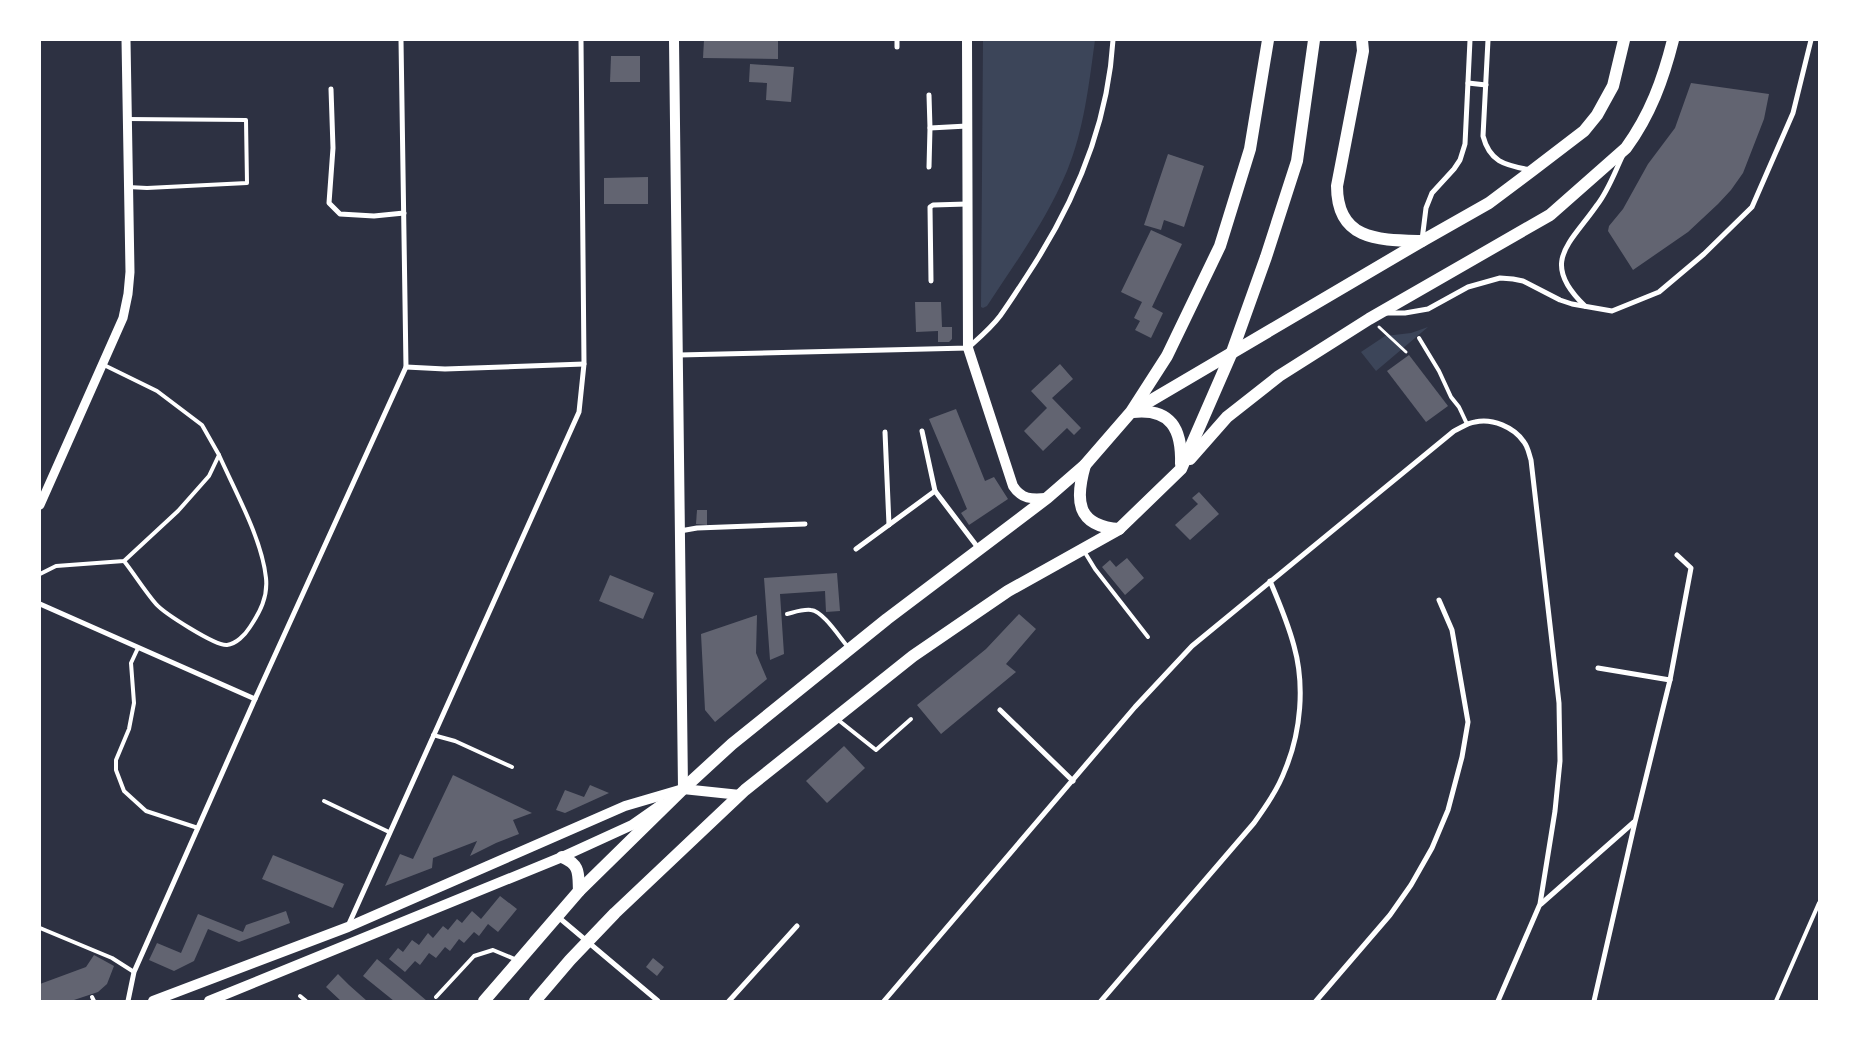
<svg xmlns="http://www.w3.org/2000/svg" width="1859" height="1041" font-family="'Roboto Serif',serif">
<style>
.green{fill:#3c4559}
.building{fill:#626471}
.lines{fill:none;stroke-linecap:round;stroke-linejoin:round}
.path{stroke:#fff;stroke-width:3}
.service{stroke:#fff;stroke-width:4}
.minor{stroke:#fff;stroke-width:5}
.tertiary{stroke:#fff;stroke-width:9}
.secondary{stroke:#fff;stroke-width:10}
.primary{stroke:#fff;stroke-width:12}
</style>
<rect width="100%" height="100%" fill="#2d3142"/>
<g class="green">
<path d="M 983,40 L 1095,40 C 1089,84 1084,130 1067,171 C 1047,219 1016,262 987,306 L 983,308 L 981,307 Z"/>
<path d="M 1428,327 L 1376,371 L 1361,352 L 1385,336 L 1411,333 Z"/>
</g>
<g class="building">
<path d="M 704,40 L 778,40 L 778,59 L 703,58 Z"/>
<path d="M 611,56 L 640,56 L 640,82 L 610,82 Z"/>
<path d="M 750,64 L 794,67 L 791,102 L 766,100 L 767,83 L 749,82 Z"/>
<path d="M 1691,83 L 1769,94 L 1764,119 L 1743,173 L 1731,190 L 1718,204 L 1688,232 L 1633,270 L 1608,231 L 1609,226 L 1623,209 L 1648,164 L 1675,128 Z"/>
<path d="M 1168,154 L 1204,166 L 1184,227 L 1164,220 L 1161,230 L 1144,225 Z"/>
<path d="M 648,177 L 648,204 L 604,204 L 604,178 Z"/>
<path d="M 1151,230 L 1182,244 L 1152,307 L 1163,313 L 1151,338 L 1135,330 L 1140,321 L 1134,318 L 1142,302 L 1121,292 Z"/>
<path d="M 915,302 L 941,302 L 942,327 L 952,327 L 952,339 L 949,342 L 938,342 L 938,331 L 916,332 Z"/>
<path d="M 1409,355 L 1448,406 L 1426,422 L 1387,371 Z"/>
<path d="M 1060,364 L 1073,379 L 1052,398 L 1081,428 L 1074,435 L 1067,428 L 1043,451 L 1024,431 L 1047,408 L 1031,391 Z"/>
<path d="M 956,409 L 985,481 L 994,477 L 1008,499 L 969,525 L 961,513 L 967,509 L 929,419 Z"/>
<path d="M 1199,492 L 1219,514 L 1190,540 L 1175,525 L 1198,504 L 1192,498 Z"/>
<path d="M 697,510 L 707,510 L 707,525 L 696,524 Z"/>
<path d="M 1127,558 L 1144,578 L 1125,595 L 1102,567 L 1110,560 L 1116,567 Z"/>
<path d="M 837,573 L 840,611 L 826,612 L 825,591 L 780,594 L 784,654 L 770,660 L 764,578 Z"/>
<path d="M 610,575 L 654,593 L 643,619 L 599,601 Z"/>
<path d="M 1019,614 L 1036,629 L 1006,664 L 1016,672 L 941,734 L 917,705 L 986,649 Z"/>
<path d="M 757,615 L 756,653 L 767,679 L 715,722 L 705,710 L 701,634 Z"/>
<path d="M 844,746 L 865,768 L 827,803 L 806,781 Z"/>
<path d="M 453,775 L 532,813 L 513,820 L 519,834 L 496,843 L 470,856 L 477,841 L 433,858 L 432,868 L 385,886 L 400,854 L 413,859 Z"/>
<path d="M 590,785 L 609,793 L 565,813 L 556,810 L 565,790 L 584,797 Z"/>
<path d="M 273,855 L 344,884 L 333,908 L 262,879 Z"/>
<path d="M 500,896 L 517,909 L 498,932 L 488,924 L 479,936 L 474,932 L 464,943 L 459,939 L 450,951 L 445,947 L 436,958 L 429,953 L 420,965 L 415,961 L 405,972 L 389,959 L 398,948 L 403,952 L 412,940 L 419,945 L 428,933 L 433,938 L 443,926 L 448,930 L 457,919 L 462,923 L 472,911 L 481,919 Z"/>
<path d="M 286,911 L 290,923 L 239,942 L 208,929 L 194,961 L 174,971 L 149,960 L 157,943 L 181,953 L 198,914 L 243,932 L 246,925 Z"/>
<path d="M 94,955 L 114,966 L 107,984 L 98,992 L 71,1001 L 40,1001 L 40,984 L 86,967 Z"/>
<path d="M 653,958 L 664,967 L 657,976 L 646,967 Z"/>
<path d="M 377,959 L 400,978 L 427,1001 L 394,1001 L 363,976 Z"/>
<path d="M 338,974 L 349,985 L 367,1001 L 341,1001 L 326,987 Z"/>
</g>
<g class="lines">
<path class="path" d="M 1379,327 L 1406,352"/>
<g class="service">
<path d="M 127,119 L 246,120 L 247,183 L 147,188 L 128,187"/>
<path d="M 1419,338 L 1439,371 L 1451,397 L 1459,407 L 1467,424"/>
<path d="M 1084,551 L 1095,569 L 1148,637"/>
<path d="M 124,561 C 135,575 144,590 156,604 C 164,613 215,646 227,645 C 236,644 245,635 250,627 C 260,612 268,597 266,578 C 262,539 235,491 219,455"/>
<path d="M 40,574 L 56,566 L 124,561 L 178,511 L 209,476 L 219,455 L 202,425 L 157,391 L 104,365"/>
<path d="M 787,614 C 795,612 803,609 811,610 C 823,611 840,638 848,647"/>
<path d="M 138,648 L 131,663 L 134,703 L 129,729 L 116,760 L 116,770 L 124,791 L 146,811 L 198,828"/>
<path d="M 837,719 L 876,750 L 911,719"/>
<path d="M 433,735 L 455,741 L 512,767"/>
<path d="M 324,801 L 389,832"/>
<path d="M 40,928 L 112,958 L 134,972"/>
<path d="M 300,996 L 306,1001"/>
<path d="M 92,997 L 94,1001"/>
<path d="M 436,997 L 474,956 L 493,950 L 517,960"/>
<path d="M 1776,1001 L 1819,903"/>
</g>
<g class="minor">
<path d="M 897,40 L 897,47"/>
<path d="M 1488,40 L 1483,136 C 1490,163 1506,165 1530,170"/>
<path d="M 1468,83 L 1486,85"/>
<path d="M 331,89 L 333,148 L 329,203 L 340,214 L 374,216 L 404,213"/>
<path d="M 930,128 L 967,126"/>
<path d="M 929,167 L 930,128 L 929,95"/>
<path d="M 1422,240 L 1426,208 L 1432,193 L 1454,169 L 1460,160 L 1465,144 L 1470,40"/>
<path d="M 931,281 L 930,207 L 933,205 L 967,204"/>
<path d="M 1585,306 C 1539,262 1570,244 1597,205 C 1608,191 1614,174 1622,157"/>
<path d="M 1385,313 L 1405,313 L 1428,309 L 1468,287 L 1500,278 L 1513,279 L 1523,281 L 1560,300 L 1572,304 L 1612,311 L 1659,292 L 1704,254 L 1752,207 L 1793,113 L 1811,40"/>
<path d="M 679,355 L 968,348 C 979,338 991,328 1000,316 C 1010,302 1019,288 1028,274 C 1074,204 1108,125 1113,40"/>
<path d="M 406,367 L 445,369 L 584,364"/>
<path d="M 922,431 L 935,491 L 979,549"/>
<path d="M 885,432 L 889,525"/>
<path d="M 680,531 L 697,528 L 805,524"/>
<path d="M 856,549 L 935,491"/>
<path d="M 40,604 L 255,699"/>
<path d="M 1598,668 L 1670,680"/>
<path d="M 1000,710 L 1073,781"/>
<path d="M 1541,904 L 1634,822"/>
<path d="M 557,916 L 658,1001"/>
<path d="M 348,926 L 579,412 L 584,364 L 581,40"/>
<path d="M 128,1001 L 134,972 L 255,699 L 406,367 L 401,40"/>
<path d="M 729,1001 L 797,926"/>
<path d="M 884,1001 L 1135,707 L 1192,646 L 1454,431 C 1461,428 1467,423 1475,422 C 1492,418 1514,427 1524,442 C 1528,447 1529,454 1531,460 L 1559,703 L 1560,761 L 1555,811 L 1540,904 L 1498,1001"/>
<path d="M 1101,1001 L 1254,823 C 1266,806 1278,789 1285,770 C 1301,732 1305,685 1294,646 C 1288,623 1279,602 1270,581"/>
<path d="M 1316,1001 L 1390,915 L 1411,885 L 1432,848 L 1448,810 L 1462,757 L 1468,722 L 1452,630 L 1439,600"/>
<path d="M 1594,1001 L 1635,822 L 1670,680 L 1691,568 L 1677,555"/>
</g>
<path class="tertiary" d="M 40,505 L 123,318 L 128,294 L 130,272 L 126,40"/>
<g class="secondary">
<path d="M 674,40 L 683,789"/>
<path d="M 967,40 L 968,348 L 1013,486 C 1022,500 1032,499 1047,498"/>
<path d="M 153,1001 L 348,927 L 625,806 L 683,789 L 740,795"/>
<path d="M 209,1001 L 562,857 L 632,825 L 662,804"/>
</g>
<g class="primary">
<path d="M 1362,40 L 1363,51 L 1337,186 C 1337,241 1379,240 1422,241"/>
<path d="M 1133,411 L 1422,241 L 1489,203 L 1533,170 L 1584,131 L 1597,115 L 1613,86 L 1624,40"/>
<path d="M 1133,412 C 1171,408 1182,429 1181,464"/>
<path d="M 1190,459 L 1227,417 L 1279,376 L 1369,319 L 1550,215 L 1626,148 C 1650,115 1663,80 1673,40"/>
<path d="M 1085,465 C 1075,500 1076,526 1119,529"/>
<path d="M 562,857 C 581,865 578,874 579,891"/>
<path d="M 484,1001 L 579,891 L 683,789 L 732,744 L 887,619 L 1047,498 L 1085,465 L 1131,412 L 1167,356 L 1220,246 L 1250,149 L 1268,40"/>
<path d="M 535,1001 L 570,960 L 615,913 L 745,790 L 913,656 L 1008,591 L 1119,529 L 1181,469 L 1232,352 L 1266,257 L 1297,161 L 1314,40"/>
</g>
</g>
<rect width="1859" height="1041" fill="none" stroke="#ffffff" stroke-width="82"/>
</svg>
